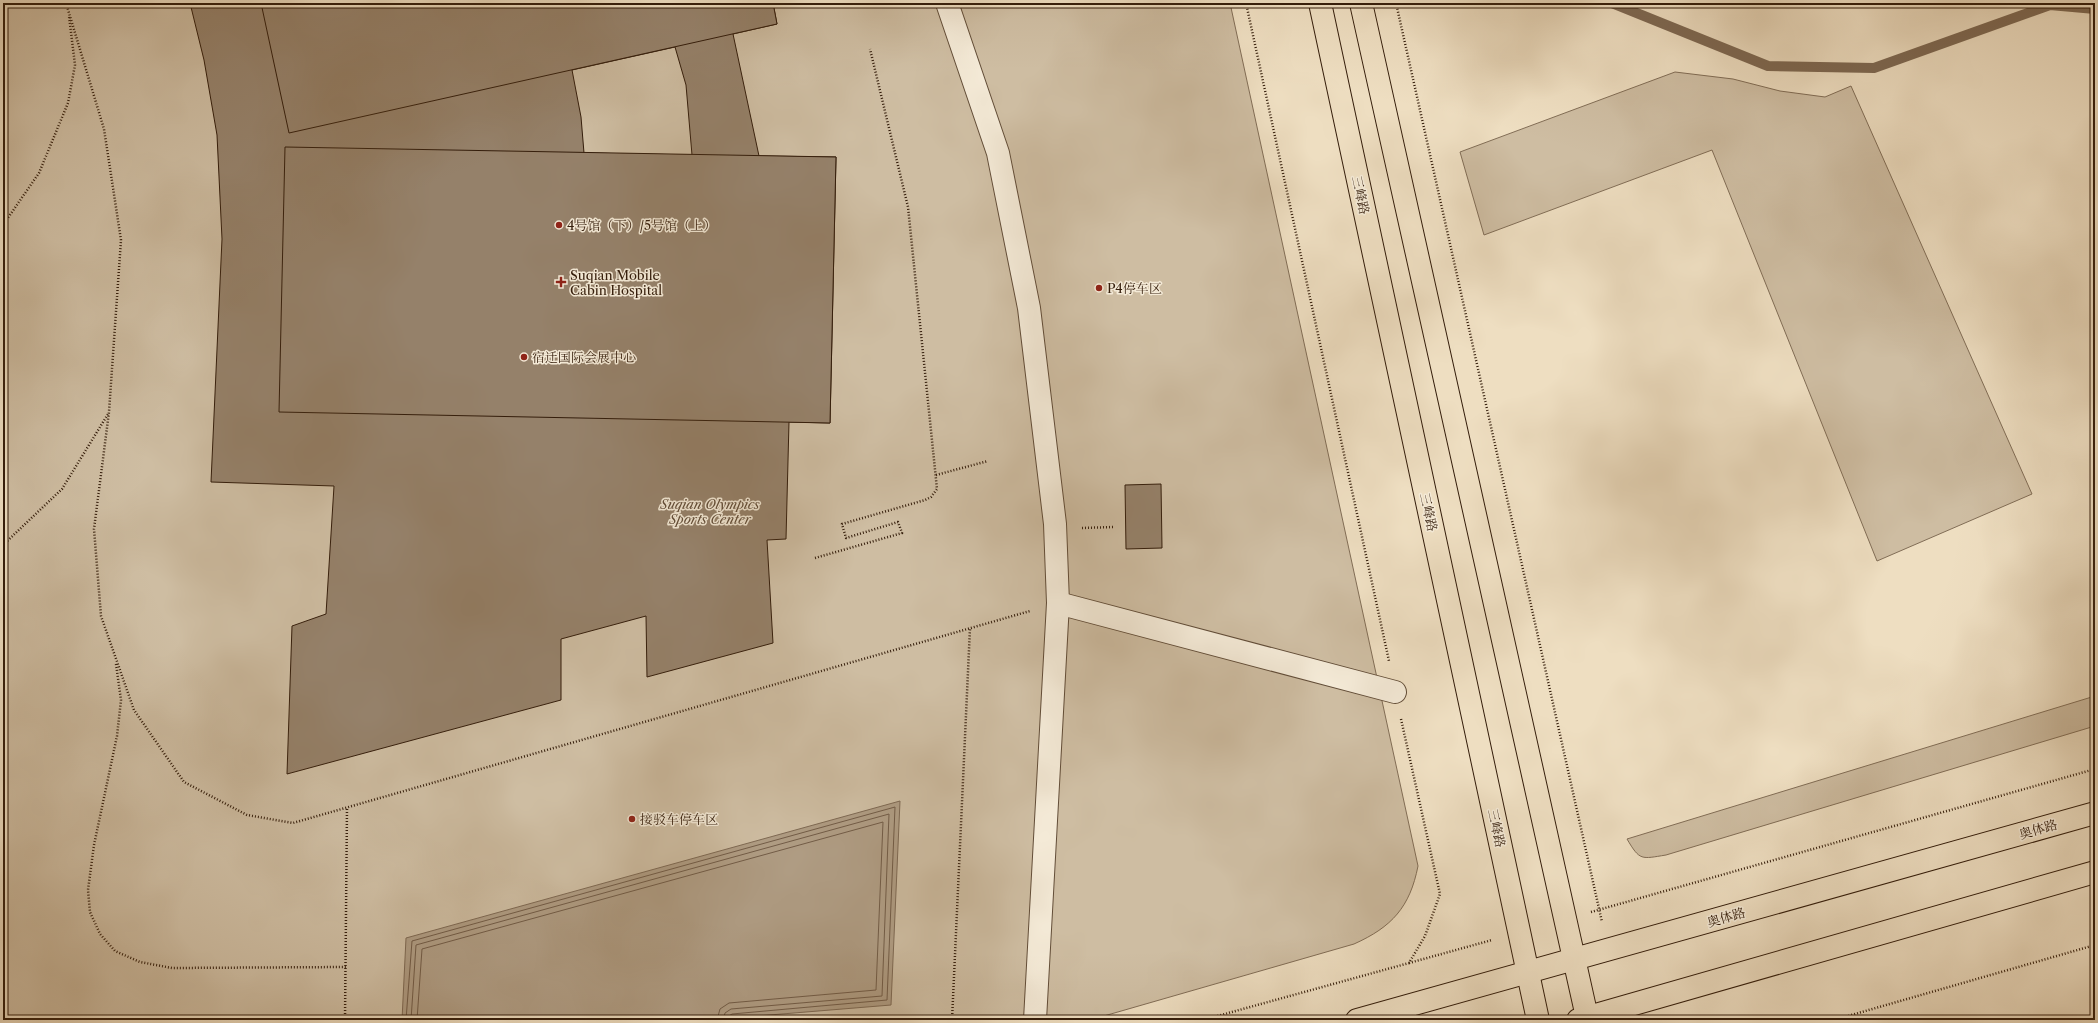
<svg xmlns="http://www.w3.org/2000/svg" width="2098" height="1023" font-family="'Libre Caslon Text','Noto Serif SC',serif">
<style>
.green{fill:#cebda2;stroke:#816d56}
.water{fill:#af9c83;stroke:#7e6953}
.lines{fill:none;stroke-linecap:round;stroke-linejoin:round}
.shore{stroke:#725c47;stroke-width:1}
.stream{stroke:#7e6953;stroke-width:10}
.building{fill:#95816a;stroke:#341d0b;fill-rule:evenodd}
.minor-casing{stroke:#624d38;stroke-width:24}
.major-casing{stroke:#341d0b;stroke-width:24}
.path{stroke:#341d0b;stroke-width:2.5;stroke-dasharray:1 2;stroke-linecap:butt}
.minor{stroke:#f4ead7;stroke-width:22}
.major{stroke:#eedec1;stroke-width:22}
.poi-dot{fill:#8f2418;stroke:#f4ead7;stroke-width:1.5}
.labels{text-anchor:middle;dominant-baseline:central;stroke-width:3;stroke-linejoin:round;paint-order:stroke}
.street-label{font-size:13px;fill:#341d0b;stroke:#f4ead7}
.poi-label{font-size:13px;fill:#341d0b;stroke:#f4ead7;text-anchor:start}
.park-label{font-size:13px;font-style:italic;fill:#624d38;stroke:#f4ead7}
</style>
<rect width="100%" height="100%" fill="#eedec1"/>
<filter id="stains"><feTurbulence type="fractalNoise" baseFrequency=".005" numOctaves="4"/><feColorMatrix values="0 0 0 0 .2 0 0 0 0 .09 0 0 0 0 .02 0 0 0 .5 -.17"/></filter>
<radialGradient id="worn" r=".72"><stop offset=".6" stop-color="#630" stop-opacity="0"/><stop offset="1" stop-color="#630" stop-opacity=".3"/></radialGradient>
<g class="green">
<path d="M 3,3 L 1230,3 L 1418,866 C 1410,907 1392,927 1354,944 L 1090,1020 L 3,1020 Z"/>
<path d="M 1675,72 L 1733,79 L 1780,91 L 1825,97 L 1851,86 L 2032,494 L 1877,561 L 1712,150 L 1484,235 L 1460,152 Z"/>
<path d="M 2095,696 L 2095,726 L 1666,855 C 1641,859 1640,861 1627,839 Z"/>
</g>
<path class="water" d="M 900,801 L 891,1005 L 709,1020 L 402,1020 L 406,938 Z"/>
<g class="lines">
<g class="shore">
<path d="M 406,1020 L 412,941 L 895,807 L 887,1000 L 732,1014 L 729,1016 L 728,1020"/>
<path d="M 411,1020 L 416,945 L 889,814 L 882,996 L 731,1009 L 725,1013 L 723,1020"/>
<path d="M 417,1020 L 422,949 L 883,822 L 876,990 L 729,1003 L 720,1009 L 717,1020"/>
</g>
<path class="stream" d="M 1612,3 L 1768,66 L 1874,68 L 2050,5 L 2095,9"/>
</g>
<g class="building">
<path d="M 190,3 L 773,3 L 777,24 L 733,34 L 759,156 L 836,157 L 830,423 L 789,422 L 786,539 L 767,540 L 773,643 L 647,677 L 646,616 L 561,639 L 561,700 L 287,774 L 292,626 L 326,614 L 334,486 L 211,482 L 222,239 L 217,135 L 204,60 ZM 675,47 L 686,85 L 692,155 L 584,153 L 581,117 L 572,70 Z"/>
<path d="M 261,3 L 773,3 L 777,24 L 289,133 Z"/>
<path d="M 285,147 L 836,157 L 830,423 L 279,412 Z"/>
<path d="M 1161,484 L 1162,548 L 1126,549 L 1125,485 Z"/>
</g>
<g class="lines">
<defs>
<g id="minor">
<path d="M 947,3 L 998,153 L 1029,308 L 1055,524 L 1058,603 L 1035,1020"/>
<path d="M 1058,603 L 1395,692"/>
</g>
<g id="major">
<path d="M 1320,3 L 1538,1020"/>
<path d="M 1361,3 L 1587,1017"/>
<path d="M 1357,1020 L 2095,813"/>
<path d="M 1578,1020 L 2095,872"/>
</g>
</defs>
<use href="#minor" class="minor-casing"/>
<use href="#major" class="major-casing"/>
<g class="path">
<path d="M 66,3 L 104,129 L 121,240 L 109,412 L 94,529 L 101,616 L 134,710 L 184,782 L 247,815 L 293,823 L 1030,611"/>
<path d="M 1246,3 L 1389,661"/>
<path d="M 1396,3 L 1602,922"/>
<path d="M 3,225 L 39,173 L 68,103 L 75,65 L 69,16"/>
<path d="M 936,475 L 988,461"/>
<path d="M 1082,528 L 1113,527"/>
<path d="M 3,545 L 62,489 L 108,414"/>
<path d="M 815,558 L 902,533 L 898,522 L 846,538 L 842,524 L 925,500 L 931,497 L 937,489 L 908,207 L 870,49"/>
<path d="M 116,664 L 121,700 L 117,736 L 94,845 L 88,890 L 90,912 L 100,934 L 115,951 L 140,962 L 172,968 L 346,967"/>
<path d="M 1591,912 L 2095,769"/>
<path d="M 1409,963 L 1492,940"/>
<path d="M 345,1020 L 347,807"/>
<path d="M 952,1020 L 970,628"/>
<path d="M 1203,1020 L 1409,963 L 1425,936 L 1440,894 L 1401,719"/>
<path d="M 1834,1020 L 2095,945"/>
</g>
<use href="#minor" class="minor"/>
<use href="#major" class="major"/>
</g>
<g class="poi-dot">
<circle cx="559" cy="225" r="4"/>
<path d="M559 276h4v4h4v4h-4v4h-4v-4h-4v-4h4z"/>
<circle cx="1099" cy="288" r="4"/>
<circle cx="524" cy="357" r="4"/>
<circle cx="632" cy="819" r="4"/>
</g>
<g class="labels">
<g class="street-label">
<text transform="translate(1361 195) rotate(78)">三峰路</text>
<text transform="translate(1429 512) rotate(78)">三峰路</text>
<text transform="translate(1497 828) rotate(78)">三峰路</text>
<text transform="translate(2038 829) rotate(-16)">奥体路</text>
<text transform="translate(1726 917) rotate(-16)">奥体路</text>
</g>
<g class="poi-label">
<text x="567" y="225">4号馆（下）/5号馆（上）</text>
<text x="570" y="275">Suqian Mobile<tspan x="570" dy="15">Cabin Hospital</tspan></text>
<text x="1107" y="288">P4停车区</text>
<text x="532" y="357">宿迁国际会展中心</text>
<text x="640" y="819">接驳车停车区</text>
</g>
<g class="park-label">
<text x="710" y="504">Suqian Olympics<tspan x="710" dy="15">Sports Center</tspan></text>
</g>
</g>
<rect width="2098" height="1023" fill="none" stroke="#eedec1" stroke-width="16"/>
<rect x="4" y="4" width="2090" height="1015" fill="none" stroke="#341d0b" stroke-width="2"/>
<rect x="8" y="8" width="2082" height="1007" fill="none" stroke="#341d0b"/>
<rect width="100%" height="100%" filter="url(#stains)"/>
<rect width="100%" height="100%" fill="url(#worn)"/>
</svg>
